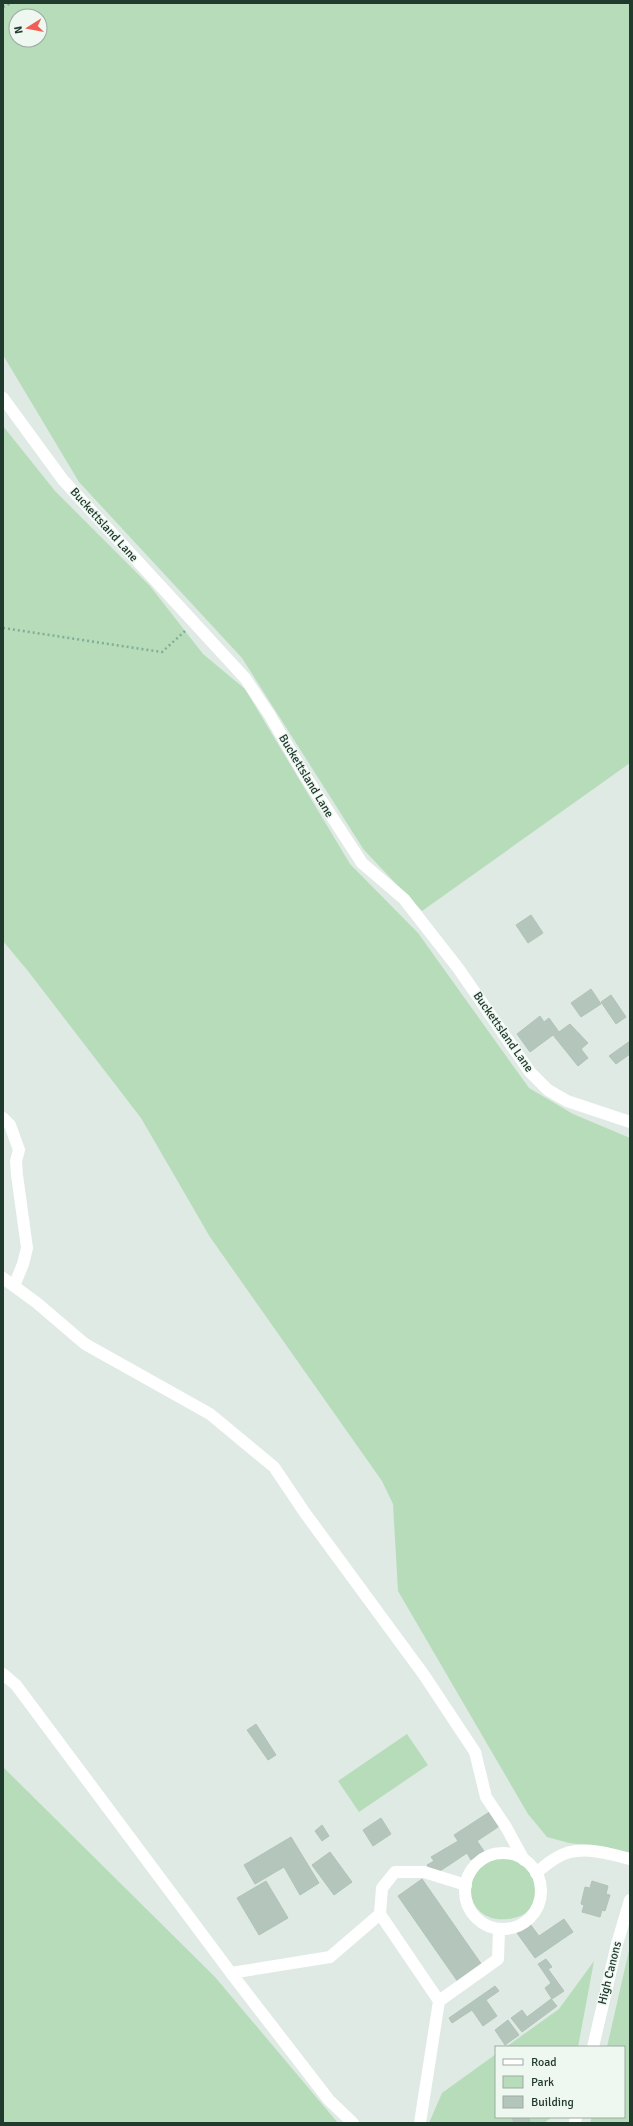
<svg xmlns="http://www.w3.org/2000/svg" width="633" height="2126" font-family="Signika,sans-serif">
<style>
.green{fill:#b7dcba;fill-rule:evenodd}
.building{fill:#b4c5bb;stroke:#b1c3b8}
.lines{fill:none;stroke-linecap:round;stroke-linejoin:round}
.path{stroke:#7fae96;stroke-width:2.5;stroke-dasharray:2 3;stroke-linecap:butt}
.minor{stroke:#fff;stroke-width:12}
.labels{text-anchor:middle;dominant-baseline:central;stroke-width:3;stroke-linejoin:round;paint-order:stroke}
.street-label{font-size:12px;fill:#203a2e;stroke:#eff7f1}
</style>
<rect width="100%" height="100%" fill="#deeae3"/>
<g class="green">
<path d="M 3,3 L 630,3 L 630,763 L 422,911 L 364,850 L 242,658 L 79,482 L 3,355 ZM 16,16 L 40,16 L 40,40 L 16,40 Z"/>
<path d="M 3,426 L 55,491 L 150,586 L 203,654 L 245,689 L 350,864 L 418,933 L 529,1088 L 573,1114 L 630,1138 L 630,1854 L 606,1847 L 569,1843 L 547,1837 L 528,1814 L 398,1591 L 393,1504 L 382,1481 L 210,1237 L 141,1118 L 28,971 L 3,941 Z"/>
<path d="M 407,1734 L 428,1765 L 359,1812 L 338,1781 Z"/>
<path d="M 3,1767 L 215,1977 L 338,2123 L 3,2123 Z"/>
<path d="M 498,1855 C 537,1853 555,1914 508,1919 C 464,1924 455,1867 498,1855 Z"/>
<path d="M 630,1946 L 630,2123 L 590,2123 L 592,2117 L 624,2117 L 624,2047 L 607,2047 Z"/>
<path d="M 594,1961 L 578,2047 L 506,2047 L 559,2009 Z"/>
<path d="M 496,2054 L 496,2117 L 552,2117 L 544,2123 L 429,2123 L 442,2093 Z"/>
</g>
<g class="building">
<path d="M 531,915 L 543,933 L 528,943 L 516,925 Z"/>
<path d="M 591,989 L 601,1004 L 581,1017 L 571,1003 Z"/>
<path d="M 611,995 L 626,1017 L 616,1024 L 601,1002 Z"/>
<path d="M 540,1016 L 544,1022 L 549,1018 L 559,1032 L 570,1024 L 588,1043 L 581,1049 L 588,1058 L 578,1066 L 553,1035 L 530,1052 L 517,1034 Z"/>
<path d="M 630,1041 L 630,1054 L 616,1064 L 609,1056 Z"/>
<path d="M 256,1724 L 276,1755 L 268,1760 L 247,1730 Z"/>
<path d="M 491,1811 L 501,1825 L 477,1841 L 484,1851 L 471,1860 L 467,1853 L 434,1875 L 427,1865 L 434,1861 L 431,1857 L 458,1841 L 454,1835 Z"/>
<path d="M 381,1818 L 391,1834 L 373,1846 L 363,1830 Z"/>
<path d="M 322,1825 L 329,1836 L 322,1841 L 315,1831 Z"/>
<path d="M 291,1837 L 319,1883 L 300,1895 L 284,1867 L 255,1884 L 244,1865 Z"/>
<path d="M 330,1852 L 352,1882 L 334,1895 L 312,1865 Z"/>
<path d="M 422,1879 L 482,1965 L 458,1982 L 398,1896 Z"/>
<path d="M 266,1881 L 288,1918 L 259,1935 L 237,1898 Z"/>
<path d="M 592,1881 L 608,1886 L 606,1894 L 610,1895 L 605,1911 L 602,1910 L 600,1917 L 582,1912 L 584,1905 L 581,1904 L 585,1887 L 590,1888 Z"/>
<path d="M 564,1919 L 573,1932 L 535,1958 L 517,1933 L 530,1924 L 539,1936 Z"/>
<path d="M 546,1959 L 552,1967 L 548,1969 L 564,1991 L 552,1999 L 545,1988 L 551,1983 L 538,1964 Z"/>
<path d="M 495,1986 L 499,1991 L 486,2000 L 497,2016 L 483,2026 L 472,2010 L 452,2023 L 449,2018 Z"/>
<path d="M 551,1999 L 557,2006 L 522,2032 L 511,2018 L 522,2010 L 527,2017 Z"/>
<path d="M 508,2020 L 519,2035 L 505,2045 L 495,2030 Z"/>
<path d="M 512,2117 L 528,2117 L 530,2122 L 514,2123 Z"/>
</g>
<g class="lines">
<g class="path">
<path d="M 3,7 L 11,3"/>
<path d="M 3,628 L 162,652 L 185,631"/>
</g>
<g class="minor">
<path d="M 3,398 L 63,480 L 245,678 L 269,714 L 304,774 L 362,863 L 404,899 L 458,968 L 530,1072 L 548,1090 L 567,1101 L 630,1122"/>
<path d="M 3,1118 L 10,1125 L 19,1150 L 16,1161 L 17,1175 L 27,1248 L 23,1264 L 14,1286"/>
<path d="M 3,1278 L 37,1303 L 85,1344 L 210,1414 L 274,1467 L 305,1513 L 424,1675 L 475,1752 L 486,1797 L 506,1827 L 524,1860"/>
<path d="M 3,1674 L 16,1685 L 231,1973 L 329,2100 L 353,2123"/>
<circle cx="503" cy="1891" r="38"/>
<path d="M 536,1873 C 542,1868 549,1862 556,1858 C 578,1844 607,1853 630,1859"/>
<path d="M 380,1914 L 382,1888 L 395,1872 L 424,1872 L 466,1885"/>
<path d="M 231,1973 L 330,1957 L 380,1914 L 439,2001 L 420,2123"/>
<path d="M 439,2001 L 498,1959 L 499,1930"/>
<path d="M 593,2047 L 617,1944 L 630,1900"/>
<path d="M 575,2123 L 576,2117"/>
</g>
</g>
<g class="labels">
<g class="street-label">
<text transform="translate(104 525) rotate(48)">Buckettsland Lane</text>
<text transform="translate(306 776) rotate(59)">Buckettsland Lane</text>
<text transform="translate(503 1032) rotate(55)">Buckettsland Lane</text>
<text transform="translate(610 1973) rotate(-76)">High Canons</text>
</g>
</g>
<rect width="633" height="2126" fill="none" stroke="#203a2e" stroke-width="8"/>
<rect x="495" y="2046" width="130" height="72" fill="#eff7f1" stroke="#9caba3"/>
<rect x="503" y="2059" width="20" height="6" fill="#ffffff" stroke="#9caba3"/>
<text x="531" y="2066" font-size="12" fill="#203a2e">Road</text>
<rect x="503" y="2076" width="20" height="12" fill="#b7dcba" stroke="#9caba3"/>
<text x="531" y="2086" font-size="12" fill="#203a2e">Park</text>
<rect x="503" y="2096" width="20" height="12" fill="#b4c5bb" stroke="#9caba3"/>
<text x="531" y="2106" font-size="12" fill="#203a2e">Building</text>
<g transform="translate(28 28) rotate(259)"><circle r="19" fill="#eff7f1" stroke="#9caba3"/>
<path d="M0-3L7 15L0 10L-7 15Z" fill="#f25e55"/>
<text y="-6" font-size="11" font-weight="bold" text-anchor="middle" fill="#203a2e">N</text>
</g>
</svg>
